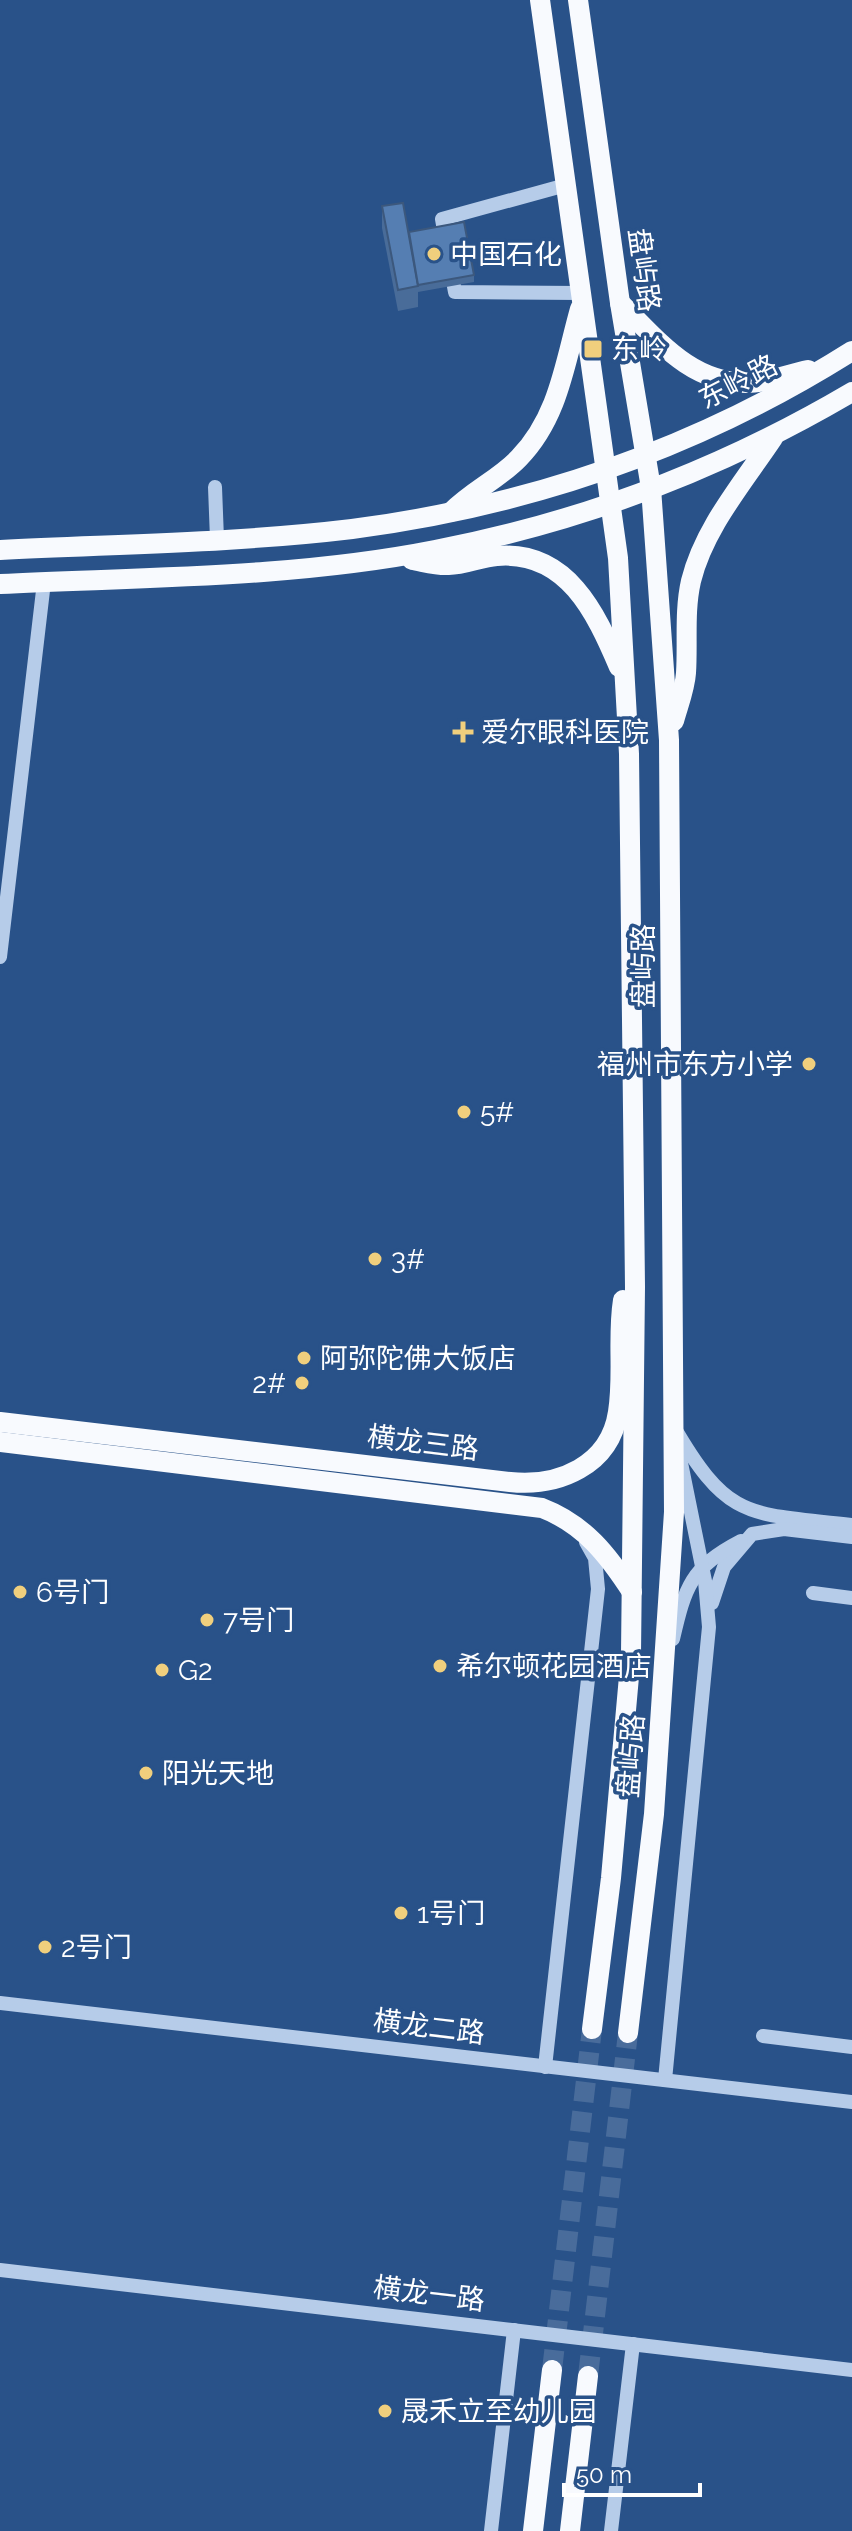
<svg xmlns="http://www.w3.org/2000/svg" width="852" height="2531" font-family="Raleway,'Noto Sans SC',sans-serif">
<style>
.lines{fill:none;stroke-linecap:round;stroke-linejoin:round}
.major-tunnel{stroke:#496c9b;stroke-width:20;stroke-dasharray:20 10;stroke-linecap:butt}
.minor{stroke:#b6cce9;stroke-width:14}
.major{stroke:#f8fafe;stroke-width:20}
.wall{fill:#496c99}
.building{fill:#557eb2;stroke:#3c587d;stroke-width:2}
.poi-dot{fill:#f0cf7d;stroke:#295289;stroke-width:3}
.labels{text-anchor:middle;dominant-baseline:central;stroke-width:7;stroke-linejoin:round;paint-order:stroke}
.poi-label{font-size:28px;fill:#fff;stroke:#295289;text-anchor:start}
.street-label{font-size:28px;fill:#fff;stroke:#295289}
</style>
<rect width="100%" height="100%" fill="#295289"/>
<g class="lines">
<g class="major-tunnel">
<path d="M 552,2370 L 592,2029"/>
<path d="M 588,2376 L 628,2033"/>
</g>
<g class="minor">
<path d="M 446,242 L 442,219 L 566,185"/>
<path d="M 451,270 L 455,292 L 581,293"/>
<path d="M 215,487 L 217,539"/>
<path d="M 0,957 L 44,582"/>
<path d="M 674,1427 C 729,1522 749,1513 852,1525"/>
<path d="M 813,1593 L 852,1598"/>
<path d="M 712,1603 L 724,1567 L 752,1534 L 784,1529 L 852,1537"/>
<path d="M 673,1639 C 685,1587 691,1567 741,1541"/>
<path d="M 0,2003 L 852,2102"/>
<path d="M 763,2036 L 852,2047"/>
<path d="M 545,2067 L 598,1589 L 595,1558 L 586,1542"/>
<path d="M 665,2080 L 709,1627 L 705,1581 L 680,1458"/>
<path d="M 0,2270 L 852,2370"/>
<path d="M 491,2531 L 514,2330"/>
<path d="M 611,2531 L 633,2344"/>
</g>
<g class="major">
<path d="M 540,0 L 618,558 L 629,754 L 635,1287 L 631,1654 L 611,1878 L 592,2029"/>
<path d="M 578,0 L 620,303 L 651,488 L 669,740 L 674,1512 L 654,1814 L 628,2033"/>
<path d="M 620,303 C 658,340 690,383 748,383 C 767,383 789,374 808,370"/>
<path d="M 451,512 C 473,490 499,479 519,458 C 559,417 565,362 580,309"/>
<path d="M 0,550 C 117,544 236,543 352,529 C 530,506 700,447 852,351"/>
<path d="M 412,560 C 424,562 437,566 449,565 C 465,565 481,557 497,556 C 567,550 596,613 619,667"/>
<path d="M 0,584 C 144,577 293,578 435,550 C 582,522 723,468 852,392"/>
<path d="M 674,721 C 678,706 685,689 686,673 C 688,643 684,612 691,581 C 704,528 743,483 773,438"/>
<path d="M 0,1422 L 510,1482 C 558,1487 610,1466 618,1412 C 624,1375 617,1337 623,1300"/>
<path d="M 0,1442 L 542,1508 C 584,1524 608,1555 632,1592"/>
<path d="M 533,2531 L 552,2370"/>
<path d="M 570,2531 L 588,2376"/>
</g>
</g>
<path class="wall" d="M 382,206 L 409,232 L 474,275 L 474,282 L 418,292 L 418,307 L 398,311 L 382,228 Z"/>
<g class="building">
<path d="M 403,203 L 418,286 L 398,290 L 382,206 Z"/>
<path d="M 464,222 L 474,275 L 418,285 L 409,232 Z"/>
</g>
<g class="poi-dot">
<circle cx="434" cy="254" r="8"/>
<rect x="583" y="339" width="20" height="20" rx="4"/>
<path d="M459 720h8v8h8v8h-8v8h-8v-8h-8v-8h8z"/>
<circle cx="809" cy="1064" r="8"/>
<circle cx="464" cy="1112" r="8"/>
<circle cx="375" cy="1259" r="8"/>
<circle cx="304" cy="1358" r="8"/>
<circle cx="302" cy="1383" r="8"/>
<circle cx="20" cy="1592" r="8"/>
<circle cx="207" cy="1620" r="8"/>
<circle cx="440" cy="1666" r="8"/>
<circle cx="162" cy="1670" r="8"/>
<circle cx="146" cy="1773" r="8"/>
<circle cx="401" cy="1913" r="8"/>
<circle cx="45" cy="1947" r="8"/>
<circle cx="385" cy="2411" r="8"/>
</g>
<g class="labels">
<g class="poi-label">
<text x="450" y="254">中国石化</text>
<text x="611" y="349">东岭</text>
<text x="481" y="732">爱尔眼科医院</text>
<text x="793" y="1064" text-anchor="end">福州市东方小学</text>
<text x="480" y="1112">5#</text>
<text x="391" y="1259">3#</text>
<text x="320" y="1358">阿弥陀佛大饭店</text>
<text x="286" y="1383" text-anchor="end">2#</text>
<text x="36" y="1592">6号门</text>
<text x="223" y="1620">7号门</text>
<text x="456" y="1666">希尔顿花园酒店</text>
<text x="178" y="1670">G2</text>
<text x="162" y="1773">阳光天地</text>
<text x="417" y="1913">1号门</text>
<text x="61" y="1947">2号门</text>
<text x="401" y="2411">晟禾立至幼儿园</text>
</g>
<g class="street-label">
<text transform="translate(644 270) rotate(82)">盘屿路</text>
<text transform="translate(738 382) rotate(-27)">东岭路</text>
<text transform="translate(643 966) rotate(-90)">盘屿路</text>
<text transform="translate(423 1443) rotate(7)">横龙三路</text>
<text transform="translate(631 1756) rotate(-86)">盘屿路</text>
<text transform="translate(429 2027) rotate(7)">横龙二路</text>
<text transform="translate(429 2294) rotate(7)">横龙一路</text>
</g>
</g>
<path d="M564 2483v12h136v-12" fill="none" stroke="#ffffff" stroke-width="4"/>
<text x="576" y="2483" font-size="24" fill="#ffffff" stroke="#295289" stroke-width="6" paint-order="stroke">50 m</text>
</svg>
